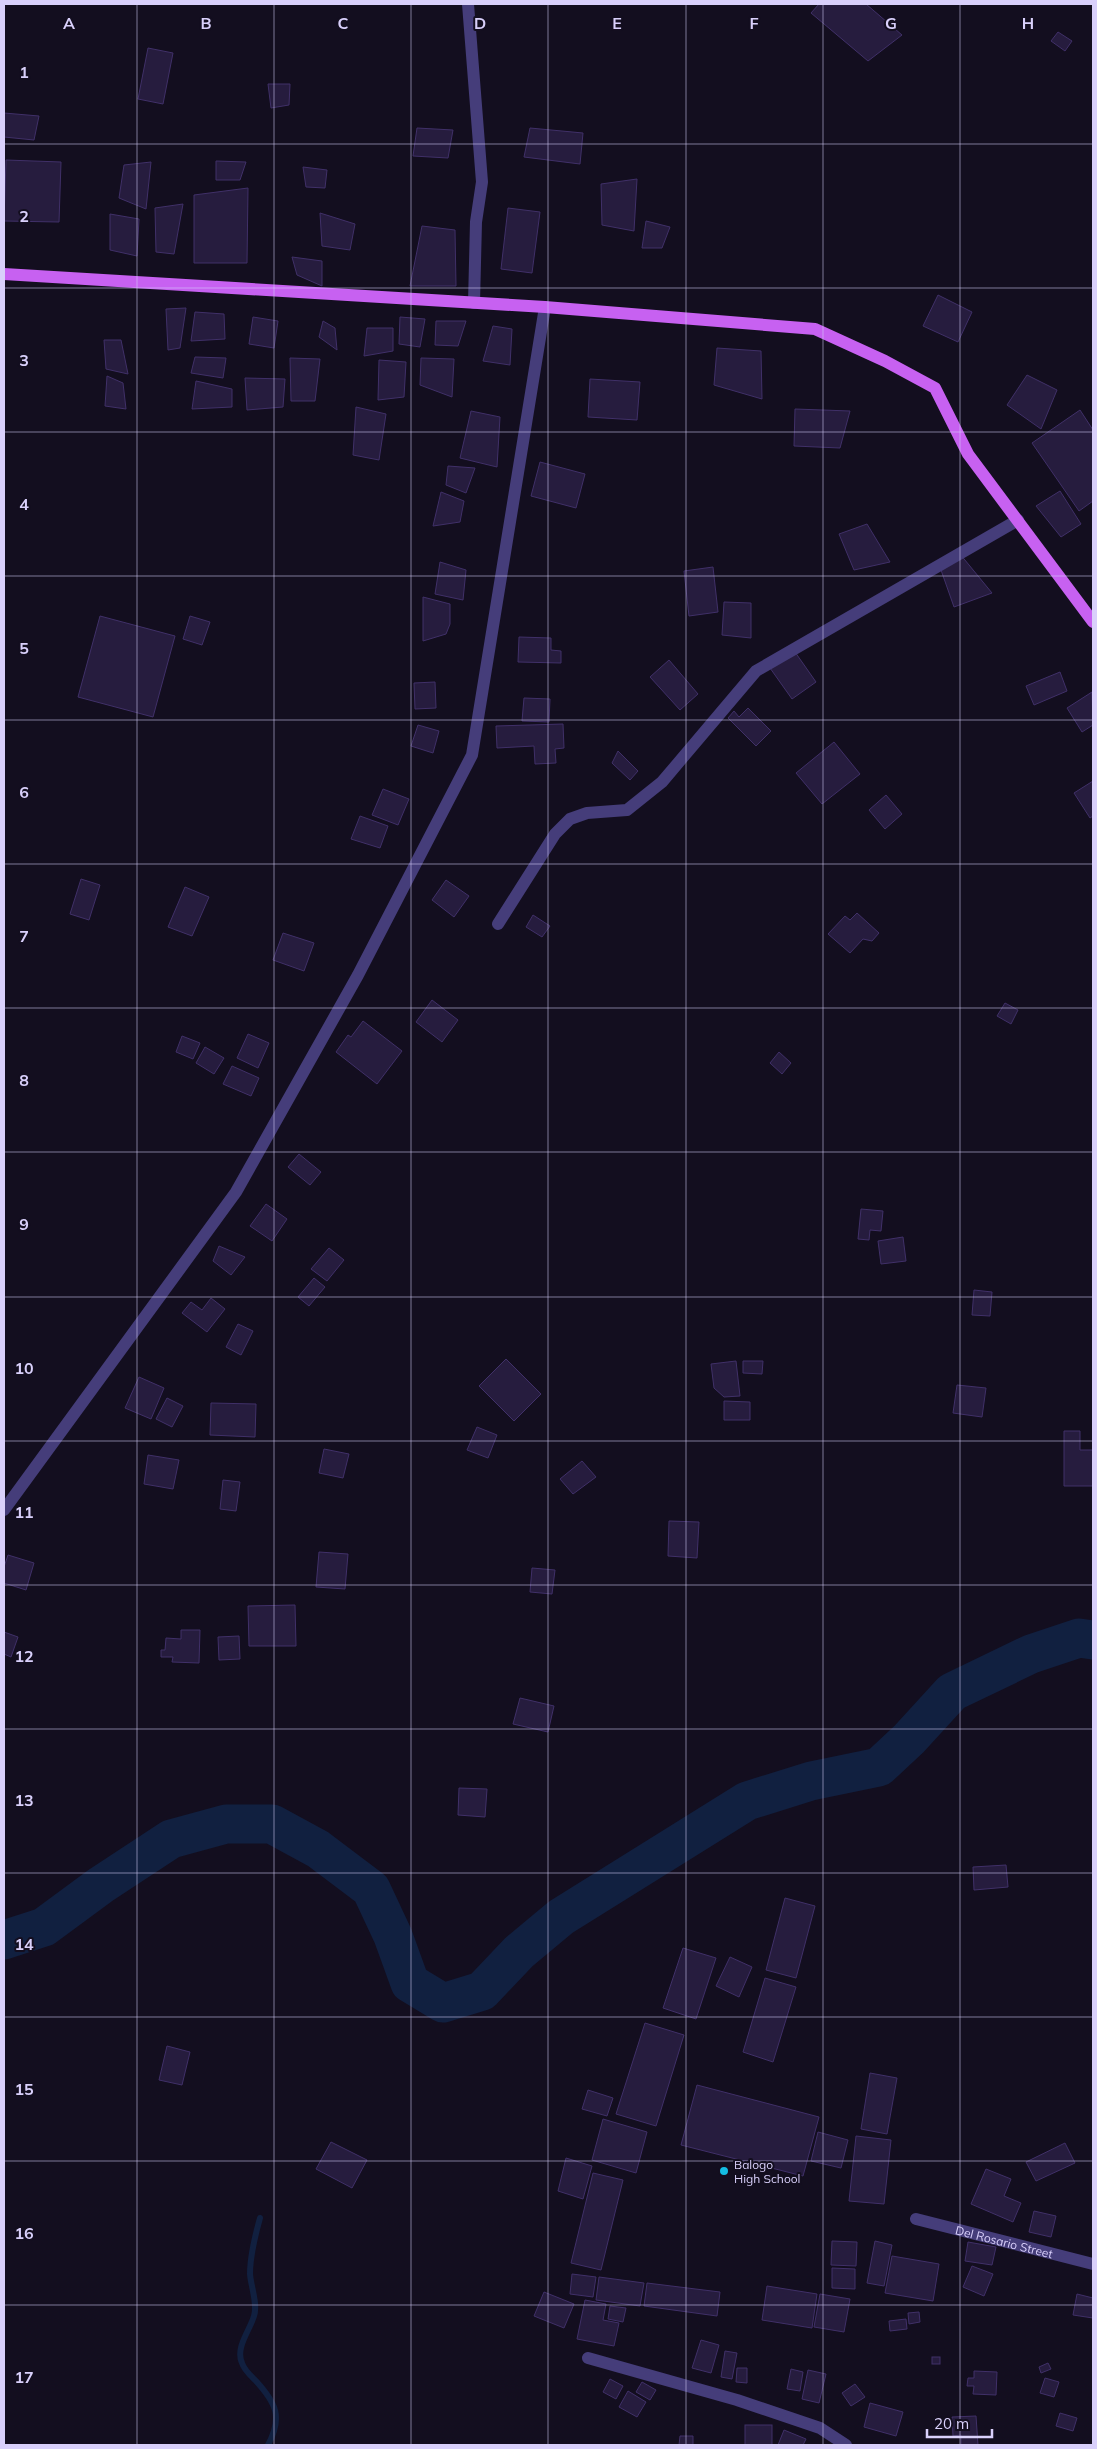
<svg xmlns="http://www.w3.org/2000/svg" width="1097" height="2449" font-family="Mulish,sans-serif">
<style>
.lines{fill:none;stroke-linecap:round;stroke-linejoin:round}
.stream{stroke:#112040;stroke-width:6}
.river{stroke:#112040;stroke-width:39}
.building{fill:#261c3e;stroke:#403068}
.minor{stroke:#453d7a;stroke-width:12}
.major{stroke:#c761f1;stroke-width:12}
.grid{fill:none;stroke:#d9d0fb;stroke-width:1;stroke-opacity:0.55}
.poi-dot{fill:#14bde3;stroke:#130e1f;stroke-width:2}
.labels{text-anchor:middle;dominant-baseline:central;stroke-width:4;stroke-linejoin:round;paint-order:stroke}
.poi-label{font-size:12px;fill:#d9d0fb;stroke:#130e1f;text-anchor:start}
.street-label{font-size:12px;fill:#d9d0fb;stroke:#130e1f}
.grid-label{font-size:16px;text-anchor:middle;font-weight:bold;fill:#d9d0fb;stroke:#130e1f;stroke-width:4;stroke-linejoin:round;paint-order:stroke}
</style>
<rect width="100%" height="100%" fill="#130e1f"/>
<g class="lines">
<path class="stream" d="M 260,2218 C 255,2236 250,2256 250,2274 C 251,2287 258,2304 254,2316 C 250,2330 235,2348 242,2363 C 244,2370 251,2376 256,2381 C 276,2403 283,2417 268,2445"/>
<path class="river" d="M 4,1940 L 44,1927 L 101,1885 L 171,1839 L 226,1824 L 272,1824 L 318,1849 L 371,1889 L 393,1936 L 410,1983 L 443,2003 L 482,1991 L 519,1952 L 561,1917 L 747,1801 L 811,1781 L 879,1767 L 909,1739 L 952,1692 L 1031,1654 L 1079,1638 L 1093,1640"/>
</g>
<g class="building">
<path d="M 819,4 L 866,4 L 902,35 L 868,61 L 811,13 Z"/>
<path d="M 1058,32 L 1072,41 L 1065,51 L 1051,41 Z"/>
<path d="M 148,48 L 173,53 L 163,104 L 138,99 Z"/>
<path d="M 268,84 L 290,84 L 289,105 L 271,108 Z"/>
<path d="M 4,113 L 39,116 L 34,140 L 4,137 Z"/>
<path d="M 417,128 L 453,130 L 448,158 L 413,156 Z"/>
<path d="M 530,128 L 583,133 L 580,164 L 524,157 Z"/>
<path d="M 6,160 L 61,162 L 59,222 L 4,221 Z"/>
<path d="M 216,161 L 246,162 L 240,180 L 216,180 Z"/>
<path d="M 151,162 L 146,209 L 119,198 L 124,165 Z"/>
<path d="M 303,167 L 327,170 L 325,188 L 306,187 Z"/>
<path d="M 637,179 L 634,231 L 602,225 L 601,184 Z"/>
<path d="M 248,188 L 247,263 L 194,263 L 194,195 Z"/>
<path d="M 183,204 L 174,254 L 156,252 L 155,208 Z"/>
<path d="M 508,208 L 540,212 L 532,273 L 501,269 Z"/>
<path d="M 320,213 L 355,224 L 350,250 L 322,246 Z"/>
<path d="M 110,214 L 139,219 L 137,256 L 110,250 Z"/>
<path d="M 646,221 L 670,227 L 662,248 L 642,248 Z"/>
<path d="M 422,226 L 455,230 L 456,286 L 410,286 Z"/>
<path d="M 292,257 L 322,261 L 322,286 L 297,275 Z"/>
<path d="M 938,295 L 972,312 L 958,342 L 923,326 Z"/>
<path d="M 186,308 L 180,348 L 168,350 L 166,309 Z"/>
<path d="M 195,312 L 224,314 L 225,339 L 191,341 Z"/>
<path d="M 253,317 L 278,321 L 274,348 L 249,344 Z"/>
<path d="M 400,317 L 425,319 L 420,347 L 399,344 Z"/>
<path d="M 323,321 L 335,328 L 337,350 L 319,337 Z"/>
<path d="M 436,321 L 466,321 L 458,346 L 435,345 Z"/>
<path d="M 493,326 L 512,329 L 510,365 L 483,361 Z"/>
<path d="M 367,328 L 393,328 L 393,351 L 364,356 Z"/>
<path d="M 104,340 L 121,340 L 128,374 L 106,369 Z"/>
<path d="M 717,348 L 761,351 L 762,399 L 714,385 Z"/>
<path d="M 195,357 L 226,358 L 223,378 L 191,373 Z"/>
<path d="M 290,358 L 320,359 L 315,401 L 291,401 Z"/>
<path d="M 421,358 L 454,359 L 452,397 L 420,385 Z"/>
<path d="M 379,360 L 406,362 L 404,397 L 378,400 Z"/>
<path d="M 1027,375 L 1057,390 L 1041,429 L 1007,405 Z"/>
<path d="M 107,376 L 123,383 L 126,409 L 105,406 Z"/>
<path d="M 245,378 L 285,379 L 283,407 L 247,410 Z"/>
<path d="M 590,379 L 640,382 L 637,420 L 588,417 Z"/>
<path d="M 196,381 L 232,389 L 232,407 L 192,409 Z"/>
<path d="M 356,407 L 386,414 L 379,460 L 353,455 Z"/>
<path d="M 795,409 L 850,411 L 840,448 L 794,446 Z"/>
<path d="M 1080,410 L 1093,430 L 1093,501 L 1079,511 L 1032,443 Z"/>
<path d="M 471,411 L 500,417 L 497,467 L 460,458 Z"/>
<path d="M 540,462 L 585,474 L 576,508 L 531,496 Z"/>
<path d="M 448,466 L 475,468 L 466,493 L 446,485 Z"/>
<path d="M 1060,491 L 1081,524 L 1061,537 L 1036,506 Z"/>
<path d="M 441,492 L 464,501 L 460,522 L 433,526 Z"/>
<path d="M 867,524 L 890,562 L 854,570 L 839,534 Z"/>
<path d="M 960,554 L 992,593 L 954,607 L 941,570 Z"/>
<path d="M 440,562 L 466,570 L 463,600 L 435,594 Z"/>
<path d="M 713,567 L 718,612 L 689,616 L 684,571 Z"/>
<path d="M 423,597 L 450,604 L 450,624 L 446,634 L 423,641 Z"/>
<path d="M 724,602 L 751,603 L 751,638 L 722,635 Z"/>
<path d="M 100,616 L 175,636 L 153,717 L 78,697 Z"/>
<path d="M 190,616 L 210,622 L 202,645 L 183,639 Z"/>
<path d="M 519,637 L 551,638 L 551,650 L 561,651 L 561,663 L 518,662 Z"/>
<path d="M 795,652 L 816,682 L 792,699 L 770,668 Z"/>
<path d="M 669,660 L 698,694 L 680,710 L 650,677 Z"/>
<path d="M 1060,672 L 1067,691 L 1034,705 L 1026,686 Z"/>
<path d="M 435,682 L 436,708 L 415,709 L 414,683 Z"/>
<path d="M 1092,692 L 1093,725 L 1082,732 L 1067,708 Z"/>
<path d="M 524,698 L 550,699 L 549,722 L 522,721 Z"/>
<path d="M 748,708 L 771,731 L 756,746 L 728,718 L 734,711 L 739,717 Z"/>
<path d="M 563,724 L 564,748 L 555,749 L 556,763 L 535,764 L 534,746 L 497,748 L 496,726 Z"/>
<path d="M 418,725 L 439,731 L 433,753 L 411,746 Z"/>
<path d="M 834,742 L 860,774 L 822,804 L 796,773 Z"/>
<path d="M 618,751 L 638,771 L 630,780 L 612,763 Z"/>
<path d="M 1093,781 L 1093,816 L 1090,818 L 1074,793 Z"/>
<path d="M 383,789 L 409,799 L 398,825 L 372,815 Z"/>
<path d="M 886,795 L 902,814 L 885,829 L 869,810 Z"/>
<path d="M 360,816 L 388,826 L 380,848 L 351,839 Z"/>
<path d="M 81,879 L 100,885 L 89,920 L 70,914 Z"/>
<path d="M 446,880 L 469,896 L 454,917 L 432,900 Z"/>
<path d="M 185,887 L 209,897 L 192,936 L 168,927 Z"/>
<path d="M 857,913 L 879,933 L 872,941 L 863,939 L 850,953 L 828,934 L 845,916 L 850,920 Z"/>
<path d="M 533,915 L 550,926 L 542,937 L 526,927 Z"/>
<path d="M 283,933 L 314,943 L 304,971 L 273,960 Z"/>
<path d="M 432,1000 L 458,1020 L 442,1042 L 416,1022 Z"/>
<path d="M 1005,1003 L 1018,1010 L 1011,1024 L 997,1016 Z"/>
<path d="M 363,1021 L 402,1051 L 377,1084 L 336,1052 L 348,1035 L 351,1037 Z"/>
<path d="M 248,1034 L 269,1043 L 258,1068 L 237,1058 Z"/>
<path d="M 182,1036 L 200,1043 L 193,1059 L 176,1052 Z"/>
<path d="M 205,1047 L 224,1058 L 214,1074 L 196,1063 Z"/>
<path d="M 779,1052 L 791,1063 L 782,1074 L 770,1063 Z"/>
<path d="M 232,1066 L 259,1078 L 251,1096 L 223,1084 Z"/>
<path d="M 299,1154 L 321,1172 L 310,1185 L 288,1167 Z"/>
<path d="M 266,1204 L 287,1219 L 272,1241 L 250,1226 Z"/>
<path d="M 861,1209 L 883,1211 L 881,1231 L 870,1230 L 869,1240 L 858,1239 Z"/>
<path d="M 903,1237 L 906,1261 L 881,1264 L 878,1241 Z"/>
<path d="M 219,1246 L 245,1257 L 231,1275 L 213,1261 Z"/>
<path d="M 329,1248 L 344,1260 L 327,1281 L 311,1269 Z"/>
<path d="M 314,1278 L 325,1287 L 309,1306 L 298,1297 Z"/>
<path d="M 974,1290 L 992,1292 L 990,1316 L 972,1315 Z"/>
<path d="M 211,1298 L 225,1309 L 207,1332 L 182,1313 L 191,1302 L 202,1310 Z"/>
<path d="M 238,1324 L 253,1331 L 241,1355 L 226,1347 Z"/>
<path d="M 506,1359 L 541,1394 L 514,1421 L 479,1386 Z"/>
<path d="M 736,1361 L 740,1396 L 724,1397 L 714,1388 L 711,1364 Z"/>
<path d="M 743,1361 L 763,1361 L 762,1374 L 743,1373 Z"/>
<path d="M 139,1377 L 164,1388 L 151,1419 L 125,1408 Z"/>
<path d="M 957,1385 L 986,1388 L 982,1417 L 953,1413 Z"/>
<path d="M 167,1398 L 183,1406 L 172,1427 L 156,1419 Z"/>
<path d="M 724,1401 L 750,1402 L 750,1420 L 724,1420 Z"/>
<path d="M 211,1403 L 256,1404 L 255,1437 L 210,1435 Z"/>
<path d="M 477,1427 L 497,1435 L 488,1458 L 467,1450 Z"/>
<path d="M 1064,1431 L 1080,1431 L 1080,1450 L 1093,1450 L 1093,1486 L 1064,1486 Z"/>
<path d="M 324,1449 L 349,1454 L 343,1478 L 319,1473 Z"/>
<path d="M 148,1455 L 179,1460 L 173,1489 L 144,1484 Z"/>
<path d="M 582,1461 L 596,1477 L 573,1494 L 560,1479 Z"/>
<path d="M 223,1480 L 240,1482 L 236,1511 L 220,1509 Z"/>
<path d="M 669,1521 L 699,1522 L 697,1558 L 668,1556 Z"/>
<path d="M 319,1552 L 348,1554 L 345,1589 L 316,1587 Z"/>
<path d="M 8,1555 L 34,1563 L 26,1590 L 4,1583 L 4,1567 Z"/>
<path d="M 532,1568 L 555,1570 L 552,1594 L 530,1592 Z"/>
<path d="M 295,1605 L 296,1646 L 249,1646 L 248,1606 Z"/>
<path d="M 181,1630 L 200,1630 L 199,1663 L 172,1662 L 173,1657 L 161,1657 L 161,1650 L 165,1650 L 166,1638 L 181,1639 Z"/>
<path d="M 4,1632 L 18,1637 L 11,1657 L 4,1654 Z"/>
<path d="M 239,1636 L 240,1659 L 219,1660 L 218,1637 Z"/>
<path d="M 520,1698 L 554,1706 L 548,1732 L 513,1724 Z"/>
<path d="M 459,1788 L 487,1789 L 485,1817 L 458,1815 Z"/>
<path d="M 1006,1865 L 1008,1887 L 974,1890 L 973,1867 Z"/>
<path d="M 785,1898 L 815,1906 L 796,1978 L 766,1970 Z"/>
<path d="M 683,1948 L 716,1958 L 696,2019 L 663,2008 Z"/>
<path d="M 730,1957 L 752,1967 L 739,1997 L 716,1986 Z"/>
<path d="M 765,1978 L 796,1987 L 773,2062 L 743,2052 Z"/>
<path d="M 645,2023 L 684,2035 L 656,2126 L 616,2114 Z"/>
<path d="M 167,2046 L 190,2052 L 182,2085 L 159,2080 Z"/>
<path d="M 870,2073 L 897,2078 L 887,2134 L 861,2129 Z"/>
<path d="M 697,2085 L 819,2117 L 803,2176 L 681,2145 Z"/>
<path d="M 588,2090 L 613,2098 L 607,2116 L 582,2109 Z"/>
<path d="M 603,2119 L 647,2132 L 636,2173 L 592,2160 Z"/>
<path d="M 818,2132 L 848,2140 L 841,2168 L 811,2161 Z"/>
<path d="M 856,2136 L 891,2140 L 884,2204 L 849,2201 Z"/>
<path d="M 331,2142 L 367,2160 L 352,2188 L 316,2169 Z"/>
<path d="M 1065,2143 L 1075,2163 L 1036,2181 L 1026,2162 Z"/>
<path d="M 566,2158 L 592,2166 L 583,2199 L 558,2191 Z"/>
<path d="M 986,2169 L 1011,2179 L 1004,2196 L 1021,2203 L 1013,2222 L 971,2204 Z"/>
<path d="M 593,2173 L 623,2180 L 601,2270 L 571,2263 Z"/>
<path d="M 1034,2211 L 1056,2216 L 1051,2237 L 1029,2232 Z"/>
<path d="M 832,2241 L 857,2242 L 856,2266 L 831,2265 Z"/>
<path d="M 875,2241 L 892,2245 L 884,2286 L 867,2283 Z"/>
<path d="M 968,2242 L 996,2247 L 992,2265 L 965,2261 Z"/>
<path d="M 892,2256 L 939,2264 L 933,2301 L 885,2293 Z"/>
<path d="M 972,2266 L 993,2274 L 984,2296 L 963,2287 Z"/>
<path d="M 832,2268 L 855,2269 L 855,2289 L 832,2288 Z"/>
<path d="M 572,2274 L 596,2277 L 593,2297 L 570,2294 Z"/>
<path d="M 599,2277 L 644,2283 L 640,2306 L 596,2300 Z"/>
<path d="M 647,2283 L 720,2292 L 717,2316 L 644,2306 Z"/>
<path d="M 767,2286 L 817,2294 L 812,2328 L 762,2320 Z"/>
<path d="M 544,2292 L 574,2304 L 564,2328 L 534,2316 Z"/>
<path d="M 820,2294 L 850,2299 L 844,2332 L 814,2327 Z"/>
<path d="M 1077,2294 L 1093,2298 L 1093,2318 L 1073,2315 Z"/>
<path d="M 585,2300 L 606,2304 L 603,2320 L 619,2323 L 614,2346 L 577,2339 Z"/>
<path d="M 610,2306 L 626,2308 L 623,2322 L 608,2319 Z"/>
<path d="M 919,2312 L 920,2322 L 909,2324 L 908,2313 Z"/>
<path d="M 906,2319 L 907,2329 L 890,2331 L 889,2321 Z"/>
<path d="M 701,2340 L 719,2345 L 711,2373 L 692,2368 Z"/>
<path d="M 725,2351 L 737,2353 L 732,2379 L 721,2377 Z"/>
<rect x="932" y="2357" width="8" height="7"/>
<path d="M 1048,2363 L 1051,2369 L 1041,2373 L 1039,2367 Z"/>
<path d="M 737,2368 L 747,2368 L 747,2383 L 736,2382 Z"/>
<path d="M 791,2369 L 803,2372 L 800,2391 L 787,2389 Z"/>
<path d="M 808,2370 L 826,2374 L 819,2403 L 802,2399 Z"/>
<path d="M 974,2371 L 997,2372 L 996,2395 L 973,2394 L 974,2386 L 967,2386 L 968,2378 L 974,2378 Z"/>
<path d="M 1045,2378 L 1059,2382 L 1054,2397 L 1040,2393 Z"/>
<path d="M 610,2379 L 623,2386 L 616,2399 L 603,2392 Z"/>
<path d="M 642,2382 L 656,2390 L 650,2400 L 636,2392 Z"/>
<path d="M 855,2384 L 865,2397 L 851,2406 L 842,2393 Z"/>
<path d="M 628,2391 L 646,2402 L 637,2417 L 619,2407 Z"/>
<path d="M 870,2403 L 903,2412 L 896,2436 L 864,2427 Z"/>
<path d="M 1060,2413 L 1077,2418 L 1073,2431 L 1056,2426 Z"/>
<path d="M 976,2416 L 978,2445 L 961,2445 L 961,2435 L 953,2436 L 952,2417 Z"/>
<rect x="745" y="2425" width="27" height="20"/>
<path d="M 784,2430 L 806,2439 L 803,2445 L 778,2445 Z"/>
<path d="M 680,2436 L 693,2436 L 693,2445 L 679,2445 Z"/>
</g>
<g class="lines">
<g class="minor">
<path d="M 468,4 L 482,182 L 476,222 L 474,303"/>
<path d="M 498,924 L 555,834 L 570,819 L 587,813 L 627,810 L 662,782 L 756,671 L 1018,520"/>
<path d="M 4,1510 L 236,1192 L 358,975 L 472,755 L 545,307"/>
<path id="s1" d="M 916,2219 L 1093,2264"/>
<path d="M 588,2358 L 737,2400 L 820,2428 L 846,2445"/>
</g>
<path class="major" d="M 4,274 L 545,307 L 815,329 L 885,361 L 935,388 L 968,454 L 1093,622"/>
</g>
<path class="grid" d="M 137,4 L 137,2445M 274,4 L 274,2445M 411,4 L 411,2445M 548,4 L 548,2445M 686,4 L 686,2445M 823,4 L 823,2445M 960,4 L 960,2445M 4,144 L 1093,144M 4,288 L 1093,288M 4,432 L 1093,432M 4,576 L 1093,576M 4,720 L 1093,720M 4,864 L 1093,864M 4,1008 L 1093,1008M 4,1152 L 1093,1152M 4,1297 L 1093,1297M 4,1441 L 1093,1441M 4,1585 L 1093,1585M 4,1729 L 1093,1729M 4,1873 L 1093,1873M 4,2017 L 1093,2017M 4,2161 L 1093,2161M 4,2305 L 1093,2305"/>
<circle class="poi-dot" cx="724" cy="2171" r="5"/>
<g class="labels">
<g class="poi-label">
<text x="734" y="2164">Balogo<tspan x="734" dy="14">High School</tspan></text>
</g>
<g class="street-label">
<text stroke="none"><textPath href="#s1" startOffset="91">Del Rosario Street</textPath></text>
</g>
</g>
<g class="grid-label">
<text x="69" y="29">A</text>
<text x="206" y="29">B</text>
<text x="343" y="29">C</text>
<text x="480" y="29">D</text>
<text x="617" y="29">E</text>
<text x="754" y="29">F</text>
<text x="891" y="29">G</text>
<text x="1028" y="29">H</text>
<text x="24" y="78">1</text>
<text x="24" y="222">2</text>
<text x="24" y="366">3</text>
<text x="24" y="510">4</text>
<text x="24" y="654">5</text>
<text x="24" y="798">6</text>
<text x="24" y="942">7</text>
<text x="24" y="1086">8</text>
<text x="24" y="1230">9</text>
<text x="24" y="1374">10</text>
<text x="24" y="1518">11</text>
<text x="24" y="1662">12</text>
<text x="24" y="1806">13</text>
<text x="24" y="1950">14</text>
<text x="24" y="2095">15</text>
<text x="24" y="2239">16</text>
<text x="24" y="2383">17</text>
</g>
<rect width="1097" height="2449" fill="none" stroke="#d9d0fb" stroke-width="10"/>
<path d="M927 2429v8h65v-8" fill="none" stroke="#d9d0fb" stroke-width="2.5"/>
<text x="934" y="2429" font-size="15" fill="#d9d0fb" stroke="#130e1f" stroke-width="4" paint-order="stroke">20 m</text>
</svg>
